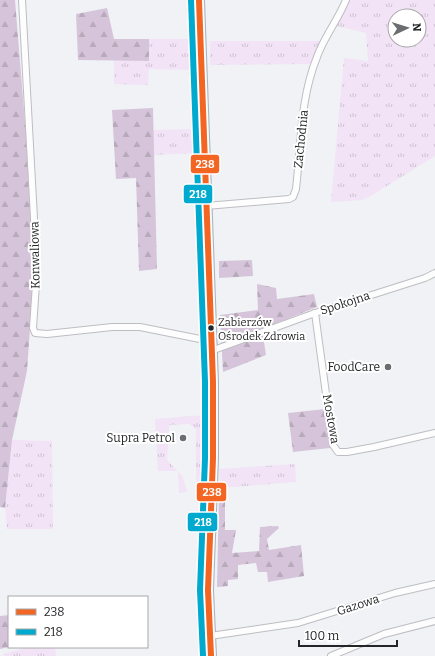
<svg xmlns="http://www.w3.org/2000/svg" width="435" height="656" font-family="Bitter,serif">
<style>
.grass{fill:url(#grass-tufts);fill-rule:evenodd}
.forest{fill:url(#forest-firs)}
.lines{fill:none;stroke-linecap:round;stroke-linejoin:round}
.street-casing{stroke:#bdbec1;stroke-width:8}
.primary-casing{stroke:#a8b3bd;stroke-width:12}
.street{stroke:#fdfdfe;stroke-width:6}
.primary{stroke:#e7edf2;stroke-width:10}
.bus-1-casing{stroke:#fff;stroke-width:9}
.bus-2-casing{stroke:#fff;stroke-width:9}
.bus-1{stroke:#f26522;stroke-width:6}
.bus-2{stroke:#00a9ce;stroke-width:6}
.bus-dot{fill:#242527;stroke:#fff;stroke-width:1.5}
.poi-dot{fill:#6b6d6f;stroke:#fff;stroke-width:1.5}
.labels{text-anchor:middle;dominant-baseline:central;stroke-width:4;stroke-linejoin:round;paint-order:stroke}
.bus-label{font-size:11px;fill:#242527;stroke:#fff;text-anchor:start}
.street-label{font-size:12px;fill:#242527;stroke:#fff}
.poi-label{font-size:12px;fill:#242527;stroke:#fff;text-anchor:end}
.line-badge{stroke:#fff;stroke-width:1.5}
.badge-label{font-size:11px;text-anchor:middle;font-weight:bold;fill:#fff}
</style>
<defs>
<pattern id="grass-tufts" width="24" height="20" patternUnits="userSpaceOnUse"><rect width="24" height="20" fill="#f2e3f6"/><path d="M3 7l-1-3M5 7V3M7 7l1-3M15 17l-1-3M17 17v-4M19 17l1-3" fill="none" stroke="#cfc3d3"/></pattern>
<pattern id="forest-firs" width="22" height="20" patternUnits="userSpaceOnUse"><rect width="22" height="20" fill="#d6c5da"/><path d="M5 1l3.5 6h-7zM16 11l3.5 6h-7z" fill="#b8a9bb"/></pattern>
</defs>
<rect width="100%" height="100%" fill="#f0f2f6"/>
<g class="grass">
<path d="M 349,0 L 435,0 L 435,156 L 369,197 L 362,200 L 331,202 L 344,58 L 368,61 L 366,33 L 337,26 ZM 395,16 L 419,16 L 419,40 L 395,40 Z"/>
<path d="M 149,39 L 192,39 L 192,70 L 149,69 L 148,85 L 114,84 L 114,60 L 149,61 Z"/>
<path d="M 210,41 L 321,41 L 311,64 L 210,65 Z"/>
<path d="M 194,129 L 196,153 L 153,155 L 153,130 Z"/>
<path d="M 206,415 L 209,419 L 206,440 L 206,476 L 203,482 L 198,482 L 196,480 L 196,429 L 189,424 L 170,425 L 169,426 L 167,460 L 182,476 L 187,490 L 186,492 L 179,493 L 178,471 L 158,471 L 155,419 Z"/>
<path d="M 12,440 L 52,441 L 53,529 L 7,529 L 5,508 Z"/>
<path d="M 295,464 L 296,482 L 220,488 L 219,469 Z"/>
<path d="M 28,647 L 55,647 L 56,656 L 4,656 L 3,654 Z"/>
</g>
<g class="forest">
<path d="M 0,0 L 15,0 L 34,233 L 33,286 L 27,371 L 12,440 L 5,508 L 0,507 Z"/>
<path d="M 107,8 L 114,39 L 149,39 L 149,61 L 78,60 L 76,14 Z"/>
<path d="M 153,108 L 157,269 L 139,271 L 136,178 L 116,179 L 112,110 Z"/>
<path d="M 252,260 L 253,276 L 219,278 L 219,261 Z"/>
<path d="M 257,284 L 276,288 L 277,299 L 314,294 L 317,307 L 262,329 L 266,355 L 223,372 L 220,315 L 258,310 Z"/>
<path d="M 325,409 L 330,448 L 293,452 L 288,413 Z"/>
<path d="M 219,494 L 225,494 L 225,530 L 236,530 L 232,553 L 259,551 L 260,527 L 278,526 L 279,528 L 267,539 L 269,550 L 301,545 L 304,576 L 268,582 L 267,572 L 258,572 L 256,563 L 238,565 L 238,579 L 228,580 L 228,586 L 217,587 Z"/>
<path d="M 9,615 L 9,647 L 0,649 L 0,616 Z"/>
</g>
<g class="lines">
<defs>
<g id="street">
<path d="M 22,0 L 34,218 L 36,284 L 33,328 L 35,333 L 47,334 L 112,327 L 140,327 L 210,341"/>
<path d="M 206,206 L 289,199 L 293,197 L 296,189 C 301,145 300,99 317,57 C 324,37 338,20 346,0"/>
<path d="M 315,313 L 333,445 L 338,452 L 347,452 L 374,447 L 435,433"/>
<path d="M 211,351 L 315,313 L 425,278 L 435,273"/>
<path d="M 210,636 L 298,623 L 395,593 L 435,584"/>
<path d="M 331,656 L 384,634 L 435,621"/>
</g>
<path id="primary" d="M 199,0 L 213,382 L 213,458 L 208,590 L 211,656"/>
</defs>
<use href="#street" class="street-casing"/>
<use href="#primary" class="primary-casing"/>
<use href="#street" class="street"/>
<use href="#primary" class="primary"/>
<defs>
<path id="bus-1" d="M 199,0 L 213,382 L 213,458 L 208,590 L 211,656"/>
<path id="bus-2" d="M 191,0 L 205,382 L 205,458 L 200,590 L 203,656"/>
</defs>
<use href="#bus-1" class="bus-1-casing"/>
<use href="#bus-2" class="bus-2-casing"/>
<use href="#bus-1" class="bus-1"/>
<use href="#bus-2" class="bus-2"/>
</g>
<circle class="bus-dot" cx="211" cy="328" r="3.5"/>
<g class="poi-dot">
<circle cx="388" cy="367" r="4"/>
<circle cx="183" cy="438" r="4"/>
</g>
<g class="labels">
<g class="bus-label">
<text x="218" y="322">Zabierzów<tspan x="218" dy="14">Ośrodek Zdrowia</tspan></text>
</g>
<g class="street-label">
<text transform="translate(301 139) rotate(-84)">Zachodnia</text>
<text transform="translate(35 255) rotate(-91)">Konwaliowa</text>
<text transform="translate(345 303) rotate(-18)">Spokojna</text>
<text transform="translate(331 419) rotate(80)">Mostowa</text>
<text transform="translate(358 605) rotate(-18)">Gazowa</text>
</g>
<g class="poi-label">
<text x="380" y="367">FoodCare</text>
<text x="175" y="438">Supra Petrol</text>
</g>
</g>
<g class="line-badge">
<rect x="190" y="154" width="30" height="20" rx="4" fill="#f26522"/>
<rect x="183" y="184" width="30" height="20" rx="4" fill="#00a9ce"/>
<rect x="196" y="482" width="31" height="20" rx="4" fill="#f26522"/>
<rect x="187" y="512" width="31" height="20" rx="4" fill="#00a9ce"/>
</g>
<g class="badge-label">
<text x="205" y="168">238</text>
<text x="198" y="198">218</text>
<text x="212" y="496">238</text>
<text x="203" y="526">218</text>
</g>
<rect x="8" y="596" width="140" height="52" fill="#ffffff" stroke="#a7a8a9"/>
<rect x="16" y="609" width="20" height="6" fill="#f26522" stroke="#a7a8a9"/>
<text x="44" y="616" font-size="12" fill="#242527">238</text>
<rect x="16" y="629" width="20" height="6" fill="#00a9ce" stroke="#a7a8a9"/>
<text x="44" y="636" font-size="12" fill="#242527">218</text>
<g transform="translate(407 28) rotate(86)"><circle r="19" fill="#ffffff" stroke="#a7a8a9"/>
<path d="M0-3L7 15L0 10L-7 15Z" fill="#6b6d6f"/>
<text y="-6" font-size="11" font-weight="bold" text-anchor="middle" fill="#242527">N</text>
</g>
<path d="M299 640v6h98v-6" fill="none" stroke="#242527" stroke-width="2"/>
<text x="305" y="640" font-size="12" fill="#242527" stroke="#ffffff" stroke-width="3" paint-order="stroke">100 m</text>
</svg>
